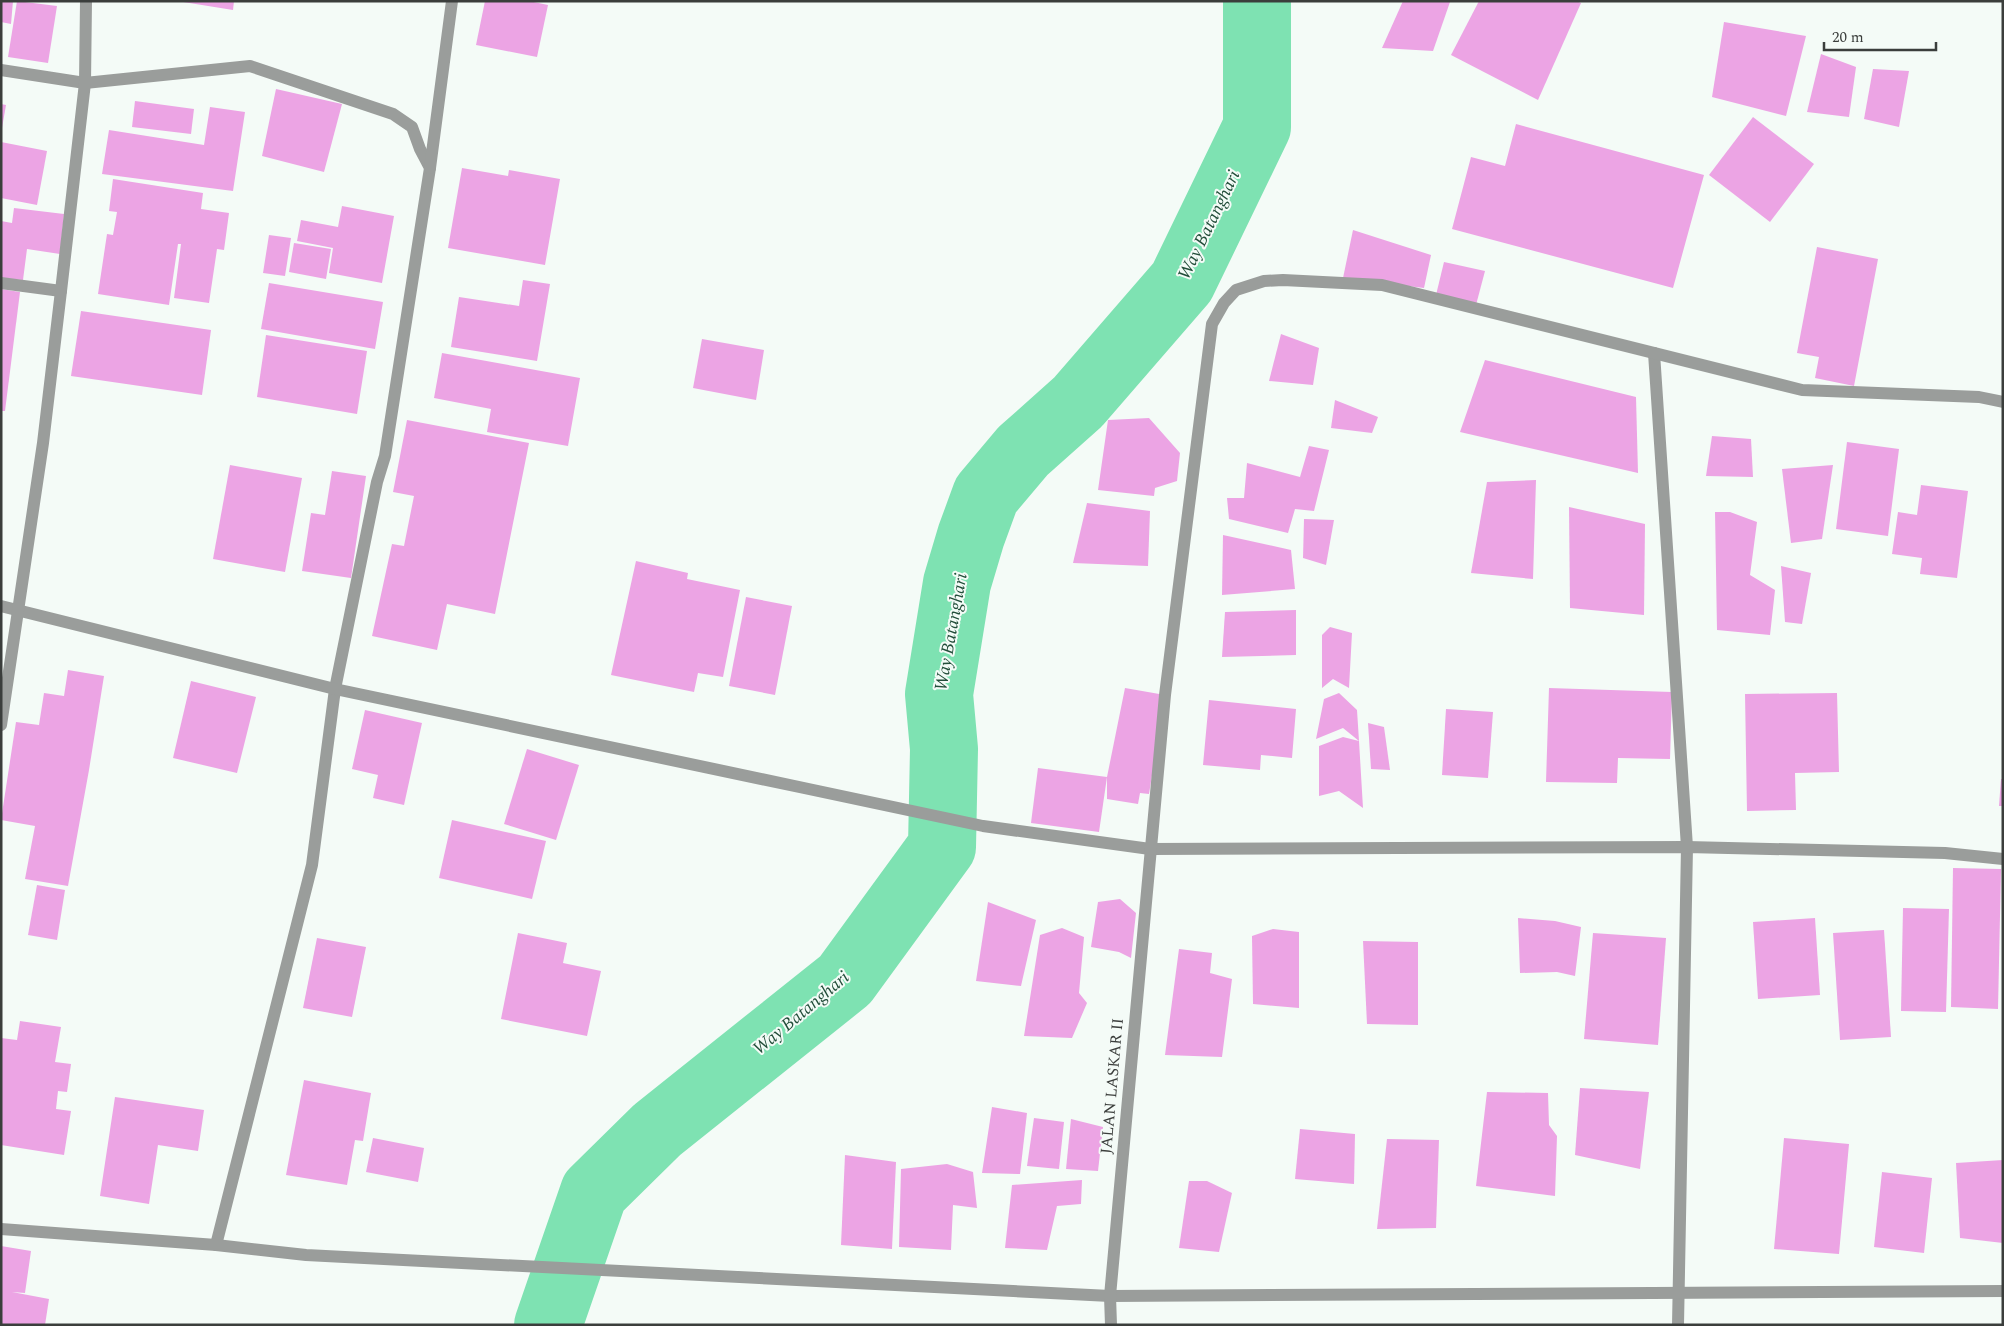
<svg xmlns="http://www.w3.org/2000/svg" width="2004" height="1326" font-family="Spectral,serif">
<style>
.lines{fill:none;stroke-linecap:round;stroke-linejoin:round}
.river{stroke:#7ee2b2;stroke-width:68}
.building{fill:#eca4e4}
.minor{stroke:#9a9d9b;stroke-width:12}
.labels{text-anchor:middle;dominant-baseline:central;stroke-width:4;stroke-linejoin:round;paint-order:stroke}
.street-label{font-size:16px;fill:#3b3e3c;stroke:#f4fbf7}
.water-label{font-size:18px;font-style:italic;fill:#234e3a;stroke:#f4fbf7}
</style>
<rect width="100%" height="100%" fill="#f4fbf7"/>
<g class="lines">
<path class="river" d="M 548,1325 L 594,1192 L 657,1130 L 845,980 L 942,847 L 944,749 L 939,694 L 957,583 L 971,536 L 986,495 L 1023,451 L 1078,402 L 1182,282 L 1257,127 L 1257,1"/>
</g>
<g class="building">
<path d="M 1,1 L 13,1 L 11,24 L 1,22 Z"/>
<path d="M 17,1 L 57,6 L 48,63 L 8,57 Z"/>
<path d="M 177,1 L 234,1 L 233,10 Z"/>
<path d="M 485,1 L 529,1 L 548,5 L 537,57 L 476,45 Z"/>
<path d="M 1403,1 L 1450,2 L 1433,51 L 1382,48 Z"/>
<path d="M 1479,1 L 1576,1 L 1581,3 L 1538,100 L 1451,55 Z"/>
<path d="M 1724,22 L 1806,36 L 1786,116 L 1712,97 Z"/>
<path d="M 1821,54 L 1856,67 L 1849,117 L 1807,112 Z"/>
<path d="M 1873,69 L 1909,71 L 1899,127 L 1864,119 Z"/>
<path d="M 276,89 L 342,104 L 324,172 L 262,156 Z"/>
<path d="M 135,101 L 194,109 L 191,134 L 132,127 Z"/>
<path d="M 1,104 L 6,105 L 2,128 L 1,128 Z"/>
<path d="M 210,107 L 245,112 L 233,191 L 102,174 L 109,130 L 204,145 Z"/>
<path d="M 1753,117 L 1814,164 L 1770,222 L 1709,175 Z"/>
<path d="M 1516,124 L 1704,175 L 1673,288 L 1452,229 L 1471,157 L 1505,166 Z"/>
<path d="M 1,142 L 47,151 L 37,205 L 1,198 Z"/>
<path d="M 462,168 L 508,176 L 509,170 L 560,179 L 545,265 L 448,248 Z"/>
<path d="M 113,179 L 203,193 L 201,209 L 229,213 L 224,250 L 217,249 L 209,303 L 174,298 L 181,244 L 178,244 L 169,305 L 98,294 L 107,234 L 113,235 L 117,212 L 109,211 Z"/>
<path d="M 342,206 L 394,216 L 382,283 L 329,273 L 333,248 L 297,241 L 301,220 L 338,227 Z"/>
<path d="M 14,208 L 64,214 L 60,254 L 27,249 L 23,280 L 1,278 L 1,221 L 12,223 Z"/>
<path d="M 1353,230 L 1431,255 L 1424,288 L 1343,278 Z"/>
<path d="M 269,235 L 291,238 L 285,276 L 263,273 Z"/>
<path d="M 294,243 L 331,249 L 326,279 L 289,272 Z"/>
<path d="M 1817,247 L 1878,259 L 1854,386 L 1815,378 L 1819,357 L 1797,353 Z"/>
<path d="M 1444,262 L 1485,271 L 1476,305 L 1436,295 Z"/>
<path d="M 523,280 L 550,284 L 537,361 L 451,347 L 459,297 L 519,306 Z"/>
<path d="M 269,283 L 383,302 L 375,349 L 261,329 Z"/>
<path d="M 1,289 L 20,292 L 5,411 L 1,411 Z"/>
<path d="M 81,311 L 211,330 L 202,395 L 71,376 Z"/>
<path d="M 1281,334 L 1319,348 L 1313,385 L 1269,381 Z"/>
<path d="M 266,335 L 367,351 L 357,414 L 257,397 Z"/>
<path d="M 702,339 L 764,350 L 756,400 L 693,388 Z"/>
<path d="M 442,353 L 580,378 L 568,446 L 487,432 L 491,409 L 434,398 Z"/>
<path d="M 1485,360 L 1636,397 L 1638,473 L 1460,432 Z"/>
<path d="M 1335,400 L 1378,417 L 1372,433 L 1331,428 Z"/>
<path d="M 1149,418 L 1180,453 L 1177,481 L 1155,488 L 1154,496 L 1098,490 L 1108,420 Z"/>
<path d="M 407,420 L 529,443 L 495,614 L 447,604 L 437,650 L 372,636 L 392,544 L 404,546 L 414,496 L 393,492 Z"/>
<path d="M 1712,436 L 1751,439 L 1753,477 L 1706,476 Z"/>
<path d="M 1847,442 L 1899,449 L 1888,536 L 1836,529 Z"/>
<path d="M 1309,446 L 1329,450 L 1314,511 L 1295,509 L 1288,533 L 1229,519 L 1227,498 L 1244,498 L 1247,463 L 1300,477 Z"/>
<path d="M 230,465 L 302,478 L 285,572 L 213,559 Z"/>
<path d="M 1833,465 L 1822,539 L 1791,543 L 1782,469 Z"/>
<path d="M 332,471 L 366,476 L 351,578 L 302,571 L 311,513 L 325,515 Z"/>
<path d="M 1536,480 L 1533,579 L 1471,573 L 1487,482 Z"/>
<path d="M 1921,485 L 1968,491 L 1957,578 L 1920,574 L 1922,558 L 1892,554 L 1898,512 L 1917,515 Z"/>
<path d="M 1087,503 L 1150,511 L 1148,566 L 1073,563 Z"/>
<path d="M 1569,507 L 1645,524 L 1644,615 L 1570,608 Z"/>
<path d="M 1715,512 L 1730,512 L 1757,522 L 1750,575 L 1775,590 L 1770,635 L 1717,630 Z"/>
<path d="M 1304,519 L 1334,520 L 1326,565 L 1303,558 Z"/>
<path d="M 1223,535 L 1291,550 L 1295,589 L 1222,595 Z"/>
<path d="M 636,561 L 688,573 L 687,579 L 740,590 L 723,677 L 698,673 L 694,692 L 611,675 Z"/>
<path d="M 1781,566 L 1811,573 L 1802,624 L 1785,622 Z"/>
<path d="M 746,597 L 792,606 L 775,695 L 729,686 Z"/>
<path d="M 1296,610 L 1296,655 L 1222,657 L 1225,612 Z"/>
<path d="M 1330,627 L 1352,633 L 1349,688 L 1333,679 L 1322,688 L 1322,635 Z"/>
<path d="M 68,670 L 104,676 L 89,770 L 68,886 L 25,879 L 35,826 L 1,820 L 16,722 L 39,725 L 44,693 L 64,696 Z"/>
<path d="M 191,681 L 256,697 L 237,773 L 173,758 Z"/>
<path d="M 1125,688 L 1165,695 L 1149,794 L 1140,793 L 1138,804 L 1107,799 L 1107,777 Z"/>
<path d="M 1549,688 L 1672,692 L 1670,759 L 1618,758 L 1617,783 L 1546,782 Z"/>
<path d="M 1339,693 L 1357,710 L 1359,741 L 1343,728 L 1316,739 L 1324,699 Z"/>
<path d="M 1837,693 L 1839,772 L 1795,773 L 1796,810 L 1747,811 L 1745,694 Z"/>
<path d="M 1209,700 L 1296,709 L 1292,758 L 1261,755 L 1260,770 L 1203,765 Z"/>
<path d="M 1446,709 L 1493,712 L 1488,778 L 1442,775 Z"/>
<path d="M 365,710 L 422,723 L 404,805 L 373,798 L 378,775 L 352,769 Z"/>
<path d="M 1368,723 L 1384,727 L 1390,770 L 1371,769 Z"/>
<path d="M 1343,737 L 1359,741 L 1363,808 L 1339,791 L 1319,796 L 1319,746 Z"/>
<path d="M 527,749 L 579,765 L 556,840 L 504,824 Z"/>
<path d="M 1038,768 L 1107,777 L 1099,832 L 1031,823 Z"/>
<path d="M 2001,779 L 2003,779 L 2003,806 L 1999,806 Z"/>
<path d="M 452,820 L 546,841 L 532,899 L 439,878 Z"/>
<path d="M 1953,868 L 2001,869 L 1998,1009 L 1951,1007 Z"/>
<path d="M 37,885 L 65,890 L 57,940 L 28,935 Z"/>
<path d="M 1120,899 L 1136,913 L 1131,958 L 1119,952 L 1091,947 L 1098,902 Z"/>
<path d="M 988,902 L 1036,920 L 1021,986 L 976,981 Z"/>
<path d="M 1903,908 L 1949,909 L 1946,1012 L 1901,1011 Z"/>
<path d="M 1518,918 L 1555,921 L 1581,927 L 1575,976 L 1557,972 L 1520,973 Z"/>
<path d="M 1815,918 L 1820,995 L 1758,999 L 1753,922 Z"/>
<path d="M 1062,928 L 1084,937 L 1079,993 L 1087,1003 L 1072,1038 L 1024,1036 L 1040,935 Z"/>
<path d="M 1273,929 L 1299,932 L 1299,1008 L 1253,1004 L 1252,936 Z"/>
<path d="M 1884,930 L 1891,1037 L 1840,1040 L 1833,933 Z"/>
<path d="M 518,933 L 567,943 L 563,963 L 601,971 L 587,1036 L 501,1019 Z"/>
<path d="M 1593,933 L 1666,938 L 1658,1045 L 1584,1039 Z"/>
<path d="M 317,938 L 366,947 L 352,1017 L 303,1008 Z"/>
<path d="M 1363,941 L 1418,942 L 1418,1025 L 1367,1024 Z"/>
<path d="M 1179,949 L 1212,953 L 1210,973 L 1232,979 L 1222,1057 L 1165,1055 Z"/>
<path d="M 20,1021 L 61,1027 L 55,1062 L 71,1064 L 67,1092 L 58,1091 L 56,1109 L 71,1111 L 64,1155 L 1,1145 L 1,1038 L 17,1040 Z"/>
<path d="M 304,1080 L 371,1093 L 363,1141 L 355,1140 L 347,1185 L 286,1175 Z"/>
<path d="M 1580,1088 L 1649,1092 L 1640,1169 L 1575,1155 Z"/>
<path d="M 1487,1092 L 1548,1093 L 1549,1125 L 1557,1136 L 1555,1196 L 1476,1186 Z"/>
<path d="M 115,1097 L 204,1110 L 198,1151 L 158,1145 L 149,1204 L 100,1196 Z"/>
<path d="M 992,1107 L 1027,1113 L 1020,1174 L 982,1173 Z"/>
<path d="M 1034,1118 L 1064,1122 L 1059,1169 L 1027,1166 Z"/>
<path d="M 1071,1119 L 1103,1127 L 1098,1171 L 1066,1169 Z"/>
<path d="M 1300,1129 L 1355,1134 L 1354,1184 L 1295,1179 Z"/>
<path d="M 373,1138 L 424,1148 L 418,1182 L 366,1172 Z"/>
<path d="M 1784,1138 L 1849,1144 L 1839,1254 L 1774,1249 Z"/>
<path d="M 1387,1139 L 1439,1140 L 1436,1228 L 1377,1229 Z"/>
<path d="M 845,1155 L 896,1162 L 892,1249 L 841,1245 Z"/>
<path d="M 2003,1160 L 2003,1243 L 1960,1238 L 1956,1163 Z"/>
<path d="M 947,1164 L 973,1172 L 977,1208 L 953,1205 L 951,1250 L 899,1247 L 901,1169 Z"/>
<path d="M 1882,1172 L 1932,1178 L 1924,1253 L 1874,1247 Z"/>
<path d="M 1082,1180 L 1081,1204 L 1057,1206 L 1047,1250 L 1005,1248 L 1012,1185 Z"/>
<path d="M 1189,1181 L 1207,1181 L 1232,1193 L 1219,1252 L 1179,1248 Z"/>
<path d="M 1,1246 L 31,1251 L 25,1293 L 12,1292 L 49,1299 L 45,1325 L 1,1325 Z"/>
</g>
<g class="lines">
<g class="minor">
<path d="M 1,70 L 85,83 L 250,66 L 393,114 L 412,127 L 420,149 L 430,168 L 385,456 L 377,482 L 335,689 L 312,865 L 216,1245"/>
<path d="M 430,168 L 452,1"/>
<path d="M 1,283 L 61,291"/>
<path d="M 1654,353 L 1687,847 L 1678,1325"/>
<path d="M 1,606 L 335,689 L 804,788 L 983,826 L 1150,849 L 1687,847 L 1945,853 L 2003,859"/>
<path d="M 1,725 L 43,443 L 61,291 L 85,83 L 86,1"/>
<path d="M 1,1229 L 216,1245 L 306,1255 L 1110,1296 L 2003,1291"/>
<path d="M 1111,1325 L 1110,1296 L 1165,695 L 1212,324 L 1224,303 L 1236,290 L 1264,281 L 1283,280 L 1382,285 L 1802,390 L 1979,397 L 2003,402"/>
</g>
</g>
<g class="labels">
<g class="street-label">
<text transform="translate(1112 1086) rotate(-85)">JALAN LASKAR II</text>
</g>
<g class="water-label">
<text transform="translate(1209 225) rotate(-64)">Way Batanghari</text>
<text transform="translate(951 632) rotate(-80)">Way Batanghari</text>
<text transform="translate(801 1013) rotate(-40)">Way Batanghari</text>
</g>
</g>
<rect width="2004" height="1326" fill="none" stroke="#3b3e3c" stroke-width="5"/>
<path d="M1824 42v8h112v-8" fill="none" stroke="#3b3e3c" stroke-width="2.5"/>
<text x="1832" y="42" font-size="15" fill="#3b3e3c" stroke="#f4fbf7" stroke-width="4" paint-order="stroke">20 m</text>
</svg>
